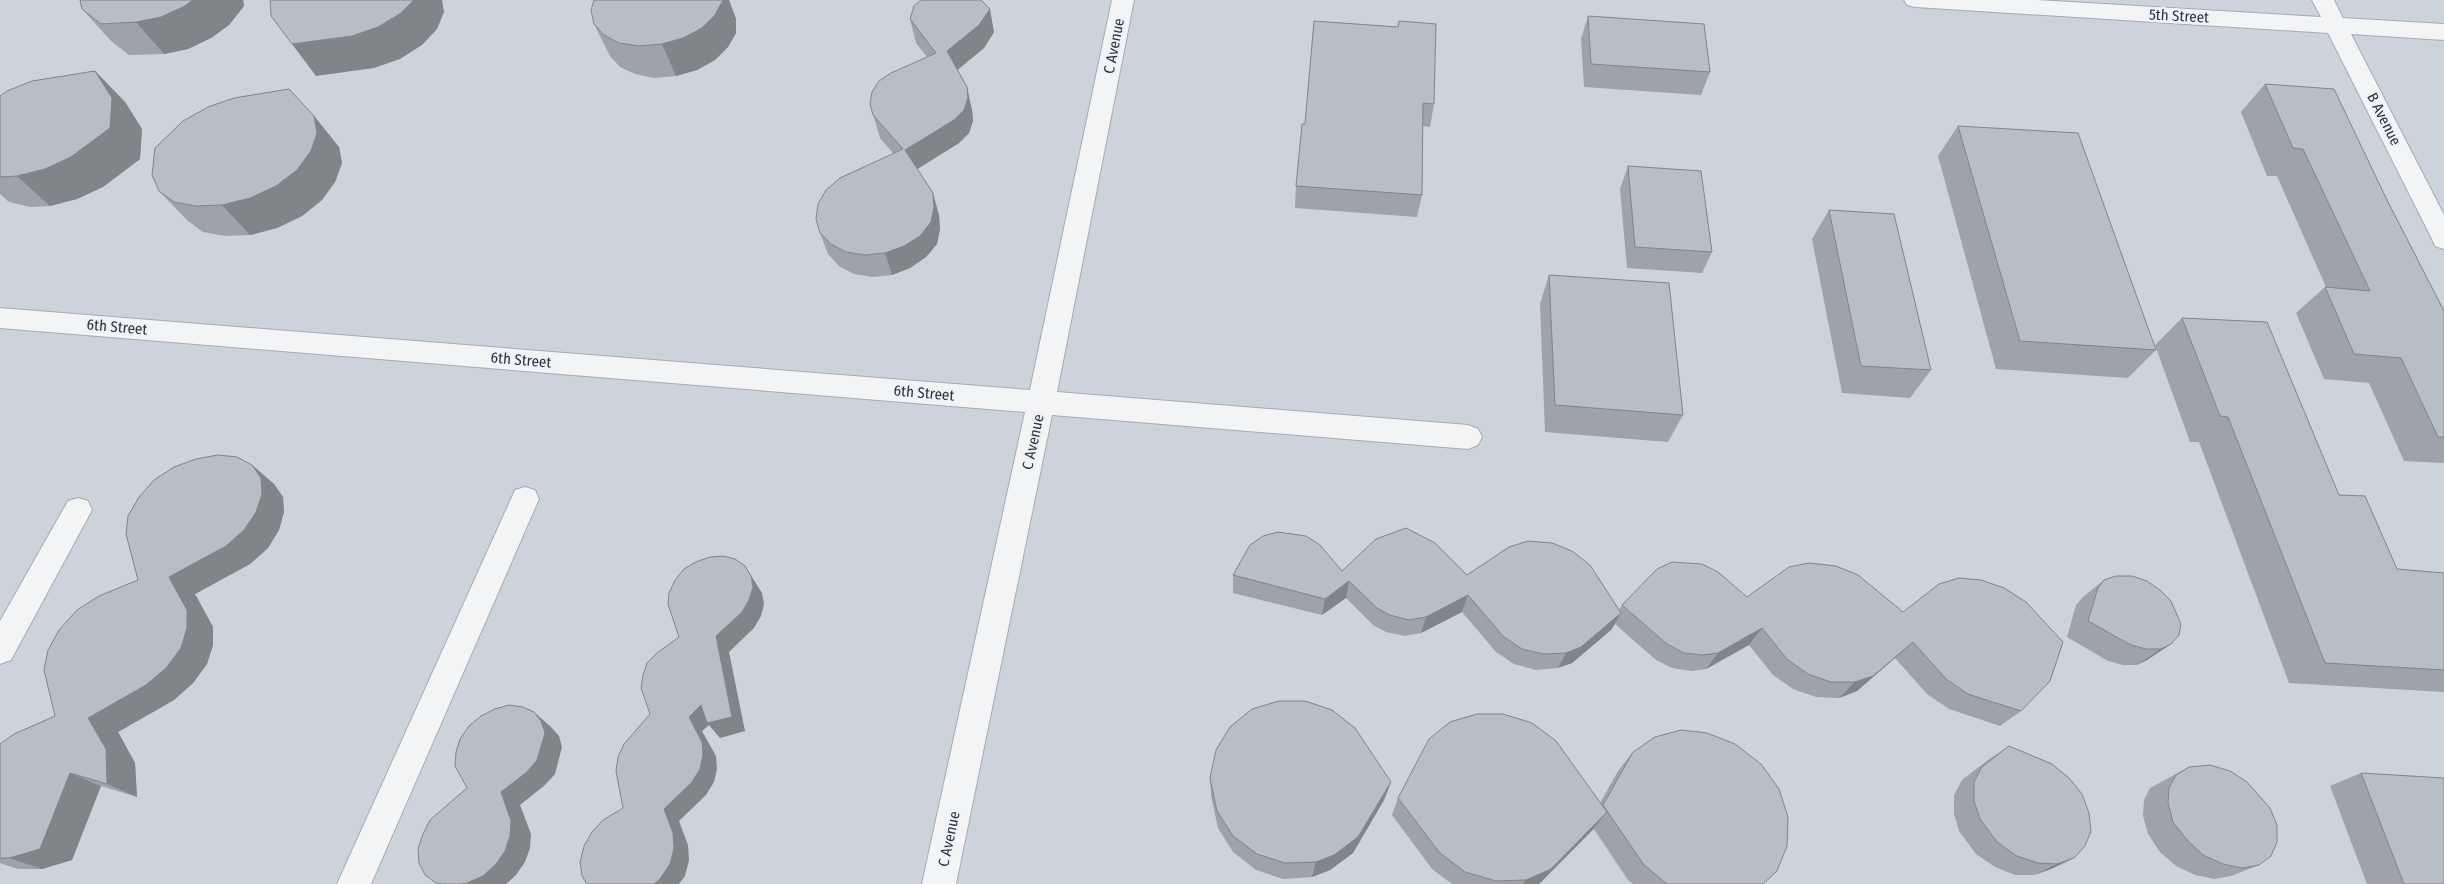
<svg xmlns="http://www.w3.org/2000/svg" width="2444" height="884" font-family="'Fira Sans Condensed',sans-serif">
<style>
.built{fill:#cdd3da}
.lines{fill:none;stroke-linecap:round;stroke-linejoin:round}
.minor-casing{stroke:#a5abb2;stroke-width:2}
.minor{fill:#f2f4f6;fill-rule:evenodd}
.wall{fill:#9da3a9}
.shaded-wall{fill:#80858a}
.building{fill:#b7bec5;stroke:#80858a}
.labels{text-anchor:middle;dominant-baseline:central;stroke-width:5;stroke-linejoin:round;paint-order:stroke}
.street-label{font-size:15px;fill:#29333f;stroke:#eff2f6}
</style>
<rect width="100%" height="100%" fill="#dfe4e8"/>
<rect class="built" x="0" y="0" width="2444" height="884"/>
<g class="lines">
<defs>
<g id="minor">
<path d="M 1112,0 L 1134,0 L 1057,392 L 1468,425 L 1478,429 L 1482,437 L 1478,445 L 1468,449 L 1052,415 L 956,884 L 922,884 L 1025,412 L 0,328 L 0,308 L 1030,390 Z"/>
<path d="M 1904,0 L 2037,0 L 2321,17 L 2312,0 L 2334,0 L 2343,18 L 2444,24 L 2444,40 L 2351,34 L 2444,215 L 2444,249 L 2435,246 L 2432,239 L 2328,33 L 1915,7 L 1907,5 Z"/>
<path d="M 525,487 L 535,490 L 539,499 L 371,884 L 337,884 L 511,499 L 515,490 Z"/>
<path d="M 78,498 L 88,501 L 92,510 L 11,660 L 0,664 L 0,621 L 68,501 Z"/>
</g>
</defs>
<use href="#minor" class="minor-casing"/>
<use href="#minor" class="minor"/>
</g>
<g class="wall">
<path d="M 80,0 L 243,0 L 244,6 L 229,25 L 211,38 L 188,49 L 164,54 L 129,55 L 111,41 L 82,9 Z"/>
<path d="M 594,0 L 729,0 L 736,19 L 736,33 L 728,47 L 715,60 L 697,70 L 676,76 L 654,78 L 635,74 L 620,67 L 610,56 L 594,24 Z"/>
<path d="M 1588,16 L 1710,72 L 1701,95 L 1584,87 L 1581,39 Z"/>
<path d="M 910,19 L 994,32 L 984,48 L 958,70 L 972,110 L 973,121 L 969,133 L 959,143 L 917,169 L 939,215 L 940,229 L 937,244 L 926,257 L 910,268 L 892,275 L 872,277 L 854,274 L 839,266 L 828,254 L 820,233 L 893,153 L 880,138 L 870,104 L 927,57 L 916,43 Z"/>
<path d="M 1399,21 L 1434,104 L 1430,127 L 1423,126 L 1422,195 L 1417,217 L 1295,208 L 1296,186 L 1305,124 L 1398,27 Z"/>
<path d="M 95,71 L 125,102 L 142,129 L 140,159 L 103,187 L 77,199 L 50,206 L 30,207 L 9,202 L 0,194 L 0,96 Z"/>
<path d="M 2265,84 L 2387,200 L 2444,311 L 2444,463 L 2404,461 L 2369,383 L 2324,379 L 2296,313 L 2325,287 L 2326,287 L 2277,176 L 2267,176 L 2241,112 Z"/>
<path d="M 314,116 L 339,147 L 342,163 L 335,182 L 322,200 L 302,216 L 277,228 L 250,235 L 225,236 L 203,232 L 188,221 L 159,191 Z"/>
<path d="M 1958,126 L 2156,350 L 2128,378 L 1996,369 L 1938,156 Z"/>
<path d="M 1628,166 L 1712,252 L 1702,273 L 1627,268 L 1620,189 Z"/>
<path d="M 1829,210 L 1931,370 L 1910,398 L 1842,393 L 1812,239 Z"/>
<path d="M 1549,275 L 1683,415 L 1668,442 L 1545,432 L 1540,304 Z"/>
<path d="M 2182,318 L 2339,495 L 2397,569 L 2444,573 L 2444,692 L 2289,683 L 2199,442 L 2190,442 L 2155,345 Z"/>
<path d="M 252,465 L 274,484 L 283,497 L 284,512 L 279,530 L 268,548 L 250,564 L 195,594 L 213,627 L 213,645 L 207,664 L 193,683 L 174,700 L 118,732 L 135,763 L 137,797 L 101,786 L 72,860 L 42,869 L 18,869 L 0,863 L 0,744 L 55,716 L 138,580 Z"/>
<path d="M 1809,563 L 2021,711 L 2000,726 L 1949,709 L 1927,694 L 1895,658 L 1857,691 L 1839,698 L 1816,697 L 1793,689 L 1773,675 L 1749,645 L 1706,669 L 1691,671 L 1672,668 L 1656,660 L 1615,624 L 1611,630 L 1572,663 L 1558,668 L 1536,670 L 1514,664 L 1496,652 L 1462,612 L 1421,633 L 1405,636 L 1386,632 L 1373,625 L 1346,598 L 1322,615 L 1233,593 L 1233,575 L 1342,571 L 1467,575 L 1619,610 L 1622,605 L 1747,597 Z"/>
<path d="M 2104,580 L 2171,644 L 2147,660 L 2137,665 L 2123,665 L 2108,661 L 2067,637 L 2076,605 L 2083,597 Z"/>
<path d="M 2009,746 L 2074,858 L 2051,869 L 2034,875 L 2015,875 L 1995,867 L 1976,854 L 1959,831 L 1954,814 L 1954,795 L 1962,780 L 1988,760 Z"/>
<path d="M 1633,752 L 1763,884 L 1633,884 L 1628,880 L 1594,829 L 1539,884 L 1452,884 L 1432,869 L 1392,815 L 1398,798 L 1600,803 L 1618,771 Z"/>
<path d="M 2189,767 L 2259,865 L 2231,876 L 2214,879 L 2195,875 L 2176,866 L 2160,852 L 2148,834 L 2143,816 L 2144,800 L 2150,788 Z"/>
<path d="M 2361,773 L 2444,884 L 2367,884 L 2330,786 Z"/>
<path d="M 1210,778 L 1391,782 L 1384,800 L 1353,853 L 1330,870 L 1312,877 L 1283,879 L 1256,870 L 1233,852 L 1218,828 L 1211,796 Z"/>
</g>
<g class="shaded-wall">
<path d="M 193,0 L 243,0 L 244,6 L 229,25 L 211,38 L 188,49 L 164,54 L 136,22 Z"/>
<path d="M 414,0 L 442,0 L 444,12 L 437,29 L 422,45 L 400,59 L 374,68 L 316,76 L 292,44 Z"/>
<path d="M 723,0 L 729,0 L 736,19 L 736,33 L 728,47 L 715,60 L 697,70 L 676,76 L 662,44 Z"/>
<path d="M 990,9 L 994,32 L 984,48 L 952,74 L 947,51 Z"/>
<path d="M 95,71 L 125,102 L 142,129 L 140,159 L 103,187 L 77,199 L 50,206 L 17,176 Z"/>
<path d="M 967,87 L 972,110 L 973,121 L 969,133 L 959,143 L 911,173 L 905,150 Z"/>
<path d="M 314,116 L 339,147 L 342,163 L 335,182 L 322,200 L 302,216 L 277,228 L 250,235 L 222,205 Z"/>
<path d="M 933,193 L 939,215 L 940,229 L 937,244 L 926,257 L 910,268 L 892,275 L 885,253 Z"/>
<path d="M 252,465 L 274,484 L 283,497 L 284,512 L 279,530 L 268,548 L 250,564 L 195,594 L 213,627 L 213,645 L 207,664 L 193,683 L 174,700 L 118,732 L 135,763 L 137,797 L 107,784 L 88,718 L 169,577 Z"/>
<path d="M 745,566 L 762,593 L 764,604 L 761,616 L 754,628 L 729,652 L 745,731 L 720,738 L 709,725 L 702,731 L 716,756 L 717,769 L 714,782 L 706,795 L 679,821 L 688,845 L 689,860 L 685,876 L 679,884 L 654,884 L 664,809 L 689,717 L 701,705 L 716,636 Z"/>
<path d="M 1349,581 L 1346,598 L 1322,615 L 1325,599 Z"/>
<path d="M 1468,595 L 1462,612 L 1421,633 L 1426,617 Z"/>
<path d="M 1621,613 L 1611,630 L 1572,663 L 1558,668 L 1566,653 Z"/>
<path d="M 1762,628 L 1749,645 L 1706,669 L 1718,653 Z"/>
<path d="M 1913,642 L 1857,691 L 1839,698 L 1855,682 Z"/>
<path d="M 2171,644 L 2147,660 L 2137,665 L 2161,649 Z"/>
<path d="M 534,712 L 551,727 L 559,736 L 562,747 L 555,774 L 545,785 L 520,805 L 531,834 L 530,848 L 525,862 L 516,875 L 506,884 L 468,884 L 467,883 L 501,792 Z"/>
<path d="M 70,773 L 101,786 L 72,860 L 42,869 L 9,858 Z"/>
<path d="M 1391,782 L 1384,800 L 1353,853 L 1330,870 L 1312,877 L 1316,862 Z"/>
<path d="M 1607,812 L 1593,829 L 1539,884 L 1523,884 L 1526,880 Z"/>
<path d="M 2074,858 L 2051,869 L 2034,875 L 2057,864 Z"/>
</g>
<g class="building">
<path d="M 80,0 L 193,0 L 185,6 L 161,17 L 136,22 L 101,24 L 82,9 Z"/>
<path d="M 270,0 L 414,0 L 401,13 L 378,27 L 352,36 L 292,44 L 271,16 Z"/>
<path d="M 594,0 L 723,0 L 715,15 L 702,28 L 683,38 L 662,44 L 639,46 L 619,43 L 604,35 L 594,24 L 591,10 Z"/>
<path d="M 921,0 L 981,0 L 990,9 L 979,25 L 947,51 L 967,87 L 968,98 L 964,110 L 954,120 L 905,150 L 933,193 L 934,207 L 931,222 L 920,236 L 904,246 L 885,253 L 865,255 L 846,252 L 831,244 L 820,233 L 816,219 L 818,204 L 826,190 L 840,178 L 903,149 L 873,115 L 870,104 L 872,92 L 879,81 L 891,73 L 936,53 L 910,19 L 914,6 Z"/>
<path d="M 1588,16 L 1704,24 L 1710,72 L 1591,64 Z"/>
<path d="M 1314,21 L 1398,27 L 1399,21 L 1436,24 L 1434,104 L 1423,103 L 1422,195 L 1296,186 L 1302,124 L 1305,124 Z"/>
<path d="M 95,71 L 112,98 L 110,128 L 71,157 L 45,169 L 17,176 L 0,177 L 0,96 L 7,91 L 32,81 Z"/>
<path d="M 2265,84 L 2334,89 L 2387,200 L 2444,311 L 2444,437 L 2438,437 L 2401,358 L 2354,354 L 2325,287 L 2370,291 L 2303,149 L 2293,148 Z"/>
<path d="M 289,89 L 314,116 L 317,133 L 311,151 L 297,170 L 276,186 L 250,198 L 222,205 L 196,206 L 174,202 L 159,191 L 152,175 L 155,148 L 183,121 L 208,107 L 234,98 Z"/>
<path d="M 1958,126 L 2078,133 L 2156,350 L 2020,341 Z"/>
<path d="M 1628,166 L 1701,171 L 1712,252 L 1635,247 Z"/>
<path d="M 1829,210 L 1894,214 L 1931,370 L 1861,366 Z"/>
<path d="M 1549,275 L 1669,283 L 1683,415 L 1555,405 Z"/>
<path d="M 2182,318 L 2267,322 L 2339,495 L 2365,496 L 2397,569 L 2444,573 L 2444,670 L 2325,663 L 2228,417 L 2220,416 Z"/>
<path d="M 218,455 L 237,457 L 252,465 L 261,478 L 262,494 L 256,512 L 244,530 L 226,546 L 169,577 L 187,610 L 187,628 L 181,648 L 166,668 L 146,685 L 88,718 L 106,749 L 107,784 L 70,773 L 40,849 L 9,858 L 0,858 L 0,744 L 14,734 L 55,716 L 44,670 L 48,650 L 59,630 L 77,610 L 99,596 L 138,580 L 126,534 L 128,516 L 139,497 L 154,480 L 174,467 L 196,459 Z"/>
<path d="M 1406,528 L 1435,543 L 1467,575 L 1509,547 L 1528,541 L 1552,543 L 1572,551 L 1590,565 L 1621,613 L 1581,647 L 1566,653 L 1544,654 L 1522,649 L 1503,636 L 1468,595 L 1426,617 L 1409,620 L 1390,615 L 1377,608 L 1349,581 L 1325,599 L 1233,575 L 1250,545 L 1263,536 L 1278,532 L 1306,536 L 1320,545 L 1342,571 L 1376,539 Z"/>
<path d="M 723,556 L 735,559 L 745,566 L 751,576 L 753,587 L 749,600 L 742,612 L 716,636 L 732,717 L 707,723 L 701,705 L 689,717 L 702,742 L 703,755 L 700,769 L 692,782 L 664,809 L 673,833 L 674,848 L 670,864 L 660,879 L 654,884 L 587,884 L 582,876 L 580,862 L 584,846 L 592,832 L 603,820 L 623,808 L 616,771 L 618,757 L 624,744 L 650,714 L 641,688 L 643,675 L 647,663 L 657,653 L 679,637 L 668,604 L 669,593 L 675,580 L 684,569 L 696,562 L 710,557 Z"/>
<path d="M 1672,562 L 1702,564 L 1718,572 L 1747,597 L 1789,567 L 1809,563 L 1836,566 L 1858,575 L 1903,612 L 1939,584 L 1959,578 L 1981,580 L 2004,588 L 2026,602 L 2063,642 L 2050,681 L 2021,711 L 1968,694 L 1946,679 L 1913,642 L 1873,676 L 1855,682 L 1831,682 L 1808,674 L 1787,659 L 1762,628 L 1718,653 L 1703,655 L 1684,653 L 1667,644 L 1622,605 L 1657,569 Z"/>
<path d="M 2116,576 L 2132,576 L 2147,581 L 2160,590 L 2171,601 L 2181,624 L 2179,635 L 2171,644 L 2161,649 L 2146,649 L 2131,645 L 2088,621 L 2098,588 L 2104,580 Z"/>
<path d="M 1279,701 L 1305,701 L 1332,710 L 1355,728 L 1391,782 L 1358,837 L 1334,855 L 1316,862 L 1285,863 L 1257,854 L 1233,836 L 1217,811 L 1210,778 L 1216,750 L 1230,727 L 1252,709 Z"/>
<path d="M 509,705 L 523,707 L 534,712 L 541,721 L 545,733 L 537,760 L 527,772 L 501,792 L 511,821 L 510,836 L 505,851 L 496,864 L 483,876 L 467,883 L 461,884 L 443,884 L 436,883 L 425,875 L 419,863 L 418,849 L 423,834 L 430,820 L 467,788 L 455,766 L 456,752 L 460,739 L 469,726 L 481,716 L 495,709 Z"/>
<path d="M 1477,714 L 1503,714 L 1532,723 L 1556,741 L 1607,812 L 1551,869 L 1526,880 L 1496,881 L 1465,872 L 1440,853 L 1398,798 L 1429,739 L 1450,722 Z"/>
<path d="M 1681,730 L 1707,733 L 1735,744 L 1761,764 L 1779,789 L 1788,817 L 1787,846 L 1777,871 L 1763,884 L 1667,884 L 1644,865 L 1603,805 L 1633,752 L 1655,737 Z"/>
<path d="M 2009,746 L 2052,764 L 2069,778 L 2082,794 L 2089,813 L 2091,831 L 2085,846 L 2074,858 L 2057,864 L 2038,863 L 2017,856 L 1997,842 L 1980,819 L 1974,801 L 1974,782 L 1982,767 Z"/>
<path d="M 2210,765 L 2230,771 L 2247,782 L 2270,808 L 2277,825 L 2277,842 L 2271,856 L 2259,865 L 2242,868 L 2223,864 L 2203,855 L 2187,840 L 2173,822 L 2168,803 L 2169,788 L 2176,775 L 2189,767 Z"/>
<path d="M 2361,773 L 2444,778 L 2444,884 L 2404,884 Z"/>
</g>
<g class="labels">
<g class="street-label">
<text transform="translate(2179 16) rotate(3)">5th Street</text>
<text transform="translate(1114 46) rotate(-79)">C Avenue</text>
<text transform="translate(2384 119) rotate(63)">B Avenue</text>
<text transform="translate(117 327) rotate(5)">6th Street</text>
<text transform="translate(521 360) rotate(5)">6th Street</text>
<text transform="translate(924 393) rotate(5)">6th Street</text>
<text transform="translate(1033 442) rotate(-78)">C Avenue</text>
<text transform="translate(949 839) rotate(-78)">C Avenue</text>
</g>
</g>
</svg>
